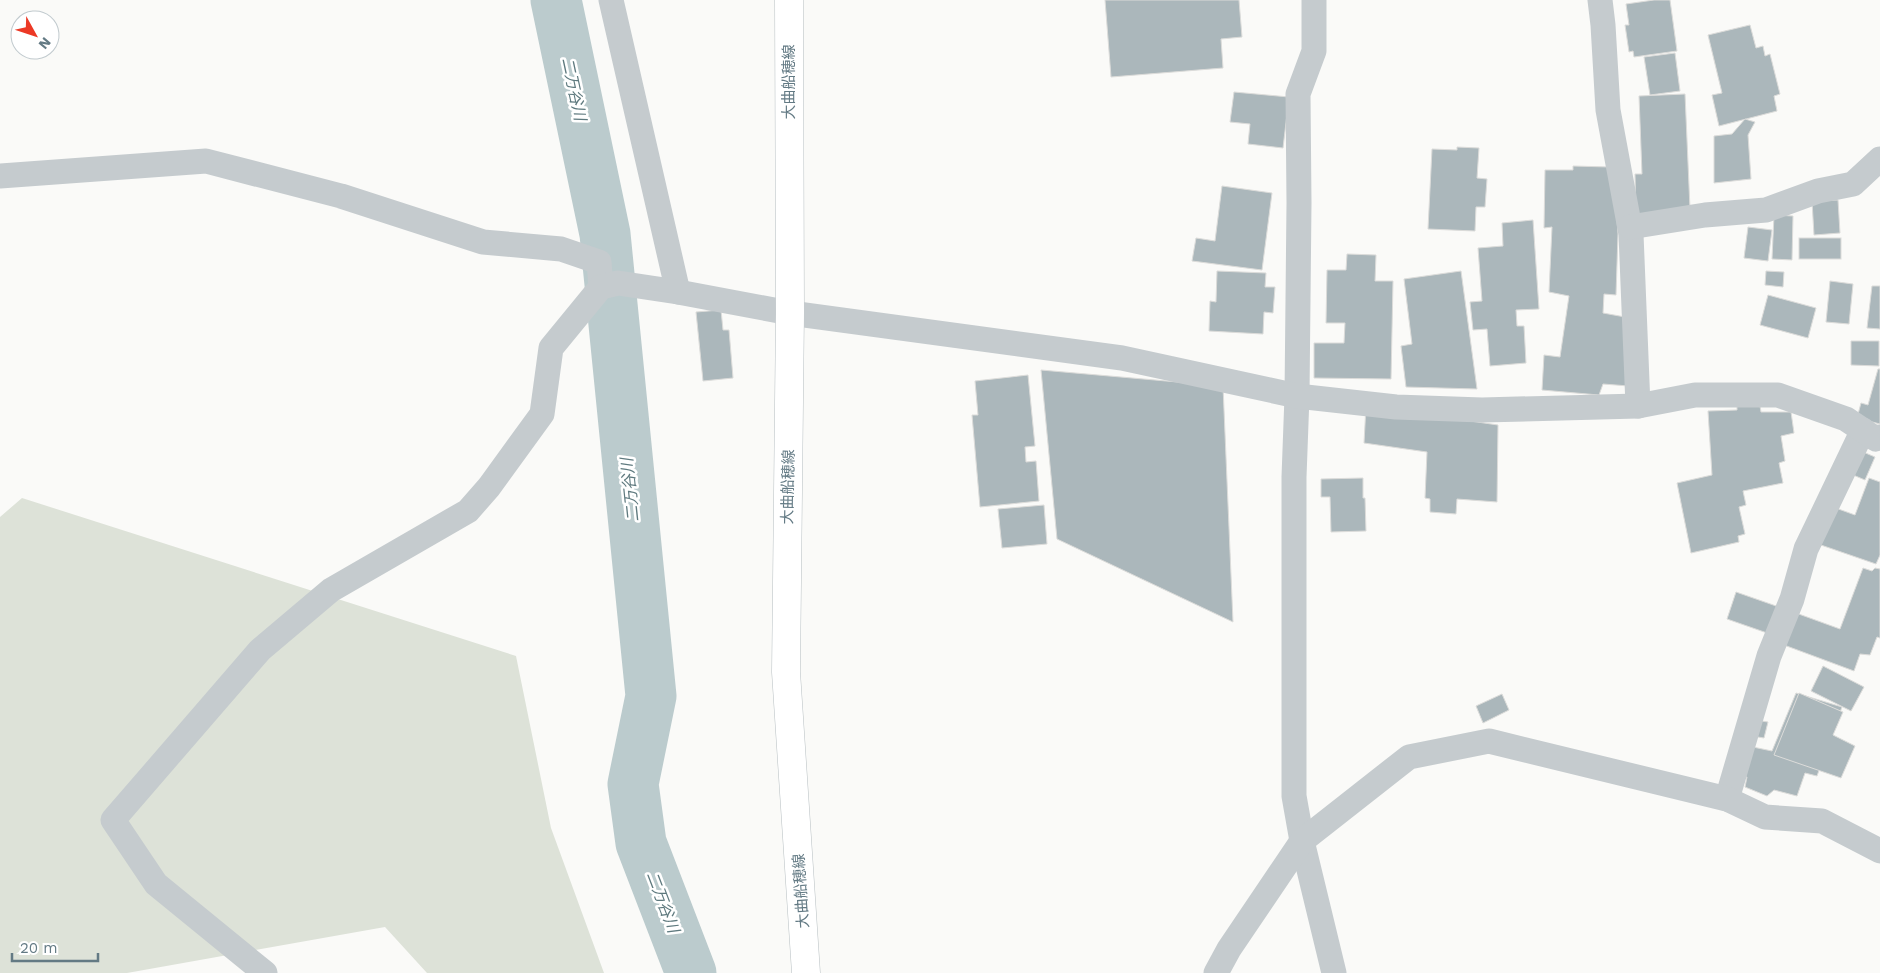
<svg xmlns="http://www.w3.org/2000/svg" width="1880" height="973" font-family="'Work Sans','Noto Sans JP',sans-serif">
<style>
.green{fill:#dde2d8}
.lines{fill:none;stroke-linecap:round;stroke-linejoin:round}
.river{stroke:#bbcbcd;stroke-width:51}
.building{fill:#abb7bb;stroke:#dcdcda}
.secondary-casing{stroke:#b7bfc2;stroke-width:29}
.street{stroke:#c5cbce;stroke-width:25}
.secondary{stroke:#fff;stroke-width:28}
.labels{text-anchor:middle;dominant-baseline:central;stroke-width:5;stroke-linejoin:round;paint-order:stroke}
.street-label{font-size:15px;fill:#637a84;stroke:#fff}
.water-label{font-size:16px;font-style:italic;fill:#5e797e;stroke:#fff}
</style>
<rect width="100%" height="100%" fill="#fafaf8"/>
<path class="green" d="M 22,498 L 516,656 L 551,828 L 604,973 L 427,973 L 385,927 L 127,973 L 0,973 L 0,517 Z"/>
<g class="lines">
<path class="river" d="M 556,0 L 605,234 L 651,696 L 633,784 L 641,843 L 691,973"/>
</g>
<g class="building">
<path d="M 1105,0 L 1239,0 L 1242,37 L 1221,39 L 1223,68 L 1111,77 Z"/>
<path d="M 1654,0 L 1670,0 L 1677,51 L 1634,57 L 1633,51 L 1629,52 L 1625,25 L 1629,25 L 1626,4 Z"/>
<path d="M 1750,25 L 1756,48 L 1763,46 L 1765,56 L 1770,54 L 1780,94 L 1774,96 L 1777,111 L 1719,126 L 1712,95 L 1722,93 L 1708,35 Z"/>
<path d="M 1675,53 L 1680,91 L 1650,95 L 1644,57 Z"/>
<path d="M 1234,92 L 1289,97 L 1283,148 L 1248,144 L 1250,124 L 1230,122 Z"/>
<path d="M 1685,94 L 1690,209 L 1636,219 L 1635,174 L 1642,174 L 1639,96 Z"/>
<path d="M 1745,119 L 1755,122 L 1748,135 L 1751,179 L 1714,183 L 1714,136 L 1732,134 Z"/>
<path d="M 1457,147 L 1479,148 L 1477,178 L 1487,179 L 1485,207 L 1476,207 L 1475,231 L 1428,229 L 1432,149 L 1457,150 Z"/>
<path d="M 1573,166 L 1609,167 L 1614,177 L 1618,234 L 1616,295 L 1604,294 L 1603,313 L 1625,317 L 1629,386 L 1603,384 L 1599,395 L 1542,390 L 1544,355 L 1560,357 L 1569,296 L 1549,292 L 1552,227 L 1544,228 L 1545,170 L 1573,170 Z"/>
<path d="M 1222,186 L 1272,193 L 1262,270 L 1192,261 L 1196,238 L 1215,241 Z"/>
<path d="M 1838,200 L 1840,233 L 1814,235 L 1812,201 Z"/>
<path d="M 1774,215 L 1793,216 L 1792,260 L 1772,259 Z"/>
<path d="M 1533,220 L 1539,309 L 1516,310 L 1517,326 L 1524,326 L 1526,363 L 1490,366 L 1487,329 L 1473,330 L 1470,302 L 1482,301 L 1478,248 L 1503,246 L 1502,223 Z"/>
<path d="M 1748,227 L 1772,230 L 1768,261 L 1744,258 Z"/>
<rect x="1799" y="238" width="42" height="21"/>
<path d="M 1347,254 L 1376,255 L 1375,281 L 1393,281 L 1391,379 L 1314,378 L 1314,343 L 1344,343 L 1345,323 L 1326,323 L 1327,270 L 1346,270 Z"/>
<path d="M 1217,271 L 1266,273 L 1265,287 L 1275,287 L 1273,313 L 1264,312 L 1263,334 L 1209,331 L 1210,301 L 1216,302 Z"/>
<path d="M 1461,271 L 1477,389 L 1406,387 L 1401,346 L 1412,344 L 1404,279 Z"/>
<path d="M 1766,271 L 1784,272 L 1783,287 L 1765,285 Z"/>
<path d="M 1830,281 L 1853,284 L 1849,324 L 1826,322 Z"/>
<path d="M 1872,286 L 1880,286 L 1880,329 L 1867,328 Z"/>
<path d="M 1768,295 L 1816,308 L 1808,338 L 1760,325 Z"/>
<path d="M 721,310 L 723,330 L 729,330 L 733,378 L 703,381 L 696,312 Z"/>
<path d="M 1851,341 L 1879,341 L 1879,366 L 1851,365 Z"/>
<path d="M 1878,369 L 1880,369 L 1880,424 L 1857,418 L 1861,403 L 1868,405 Z"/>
<path d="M 1041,370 L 1223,386 L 1233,622 L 1057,539 Z"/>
<path d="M 1028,375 L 1035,446 L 1025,447 L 1026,462 L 1036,461 L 1039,501 L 980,507 L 972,415 L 978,415 L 975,381 Z"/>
<path d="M 1366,406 L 1498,425 L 1497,502 L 1457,499 L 1456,514 L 1430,512 L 1430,499 L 1425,498 L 1427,452 L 1364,443 Z"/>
<path d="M 1737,406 L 1760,406 L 1761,412 L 1791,412 L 1794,433 L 1781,436 L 1785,461 L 1779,463 L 1783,483 L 1743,491 L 1746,505 L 1739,507 L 1745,534 L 1738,536 L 1739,542 L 1691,553 L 1677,483 L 1712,475 L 1708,411 L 1737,410 Z"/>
<path d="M 1856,449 L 1875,457 L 1865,480 L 1846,472 Z"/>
<path d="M 1363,478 L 1363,498 L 1365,498 L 1366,531 L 1331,532 L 1330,497 L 1321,497 L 1321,479 Z"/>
<path d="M 1869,478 L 1880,482 L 1880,555 L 1876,564 L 1818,544 L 1833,507 L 1855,515 Z"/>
<path d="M 1044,505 L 1047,544 L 1002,548 L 998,509 Z"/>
<path d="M 1863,568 L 1872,571 L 1875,568 L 1880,569 L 1880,638 L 1877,637 L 1870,655 L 1860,654 L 1854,671 L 1784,645 L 1796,613 L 1840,629 Z"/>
<path d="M 1736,592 L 1779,607 L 1770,634 L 1727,619 Z"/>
<path d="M 1823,666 L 1864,687 L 1851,711 L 1811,691 Z"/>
<path d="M 1796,693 L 1842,707 L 1817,776 L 1805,773 L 1797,796 L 1774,790 L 1767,796 L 1745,787 L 1747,777 L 1738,776 L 1748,746 L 1772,751 Z"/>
<path d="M 1799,693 L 1843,712 L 1833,735 L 1855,746 L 1841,778 L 1774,755 Z"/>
<path d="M 1502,694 L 1509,710 L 1483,723 L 1476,706 Z"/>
<path d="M 1755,720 L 1768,722 L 1764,738 L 1752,736 Z"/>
</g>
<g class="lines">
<defs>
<path id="secondary" d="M 789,0 L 790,313 L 786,672 L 806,973"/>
</defs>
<use href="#secondary" class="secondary-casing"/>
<g class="street">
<path d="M 611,0 L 678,292"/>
<path d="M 1314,0 L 1314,51 L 1298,94 L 1299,203 L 1297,396 L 1294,477 L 1294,796 L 1302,841 L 1334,973"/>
<path d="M 1600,0 L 1603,25 L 1608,110 L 1631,234 L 1638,406"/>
<path d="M 0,176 L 206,161 L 341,196 L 483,242 L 561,249 L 599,262 L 601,287"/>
<path d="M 1630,227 L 1705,215 L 1766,210 L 1818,191 L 1853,184 L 1880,159"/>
<path d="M 1727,799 L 1769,656 L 1792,599 L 1806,549 L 1863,430"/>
<path d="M 265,973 L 156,884 L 113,820 L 260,650 L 331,590 L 468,511 L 489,487 L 542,414 L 551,348 L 601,287 L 618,283 L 678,292 L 790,313 L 1122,358 L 1297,396 L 1396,407 L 1482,410 L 1638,406 L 1695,395 L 1778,395 L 1846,419 L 1876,439 L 1880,437"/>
<path d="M 1216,973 L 1229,949 L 1302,841 L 1409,757 L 1489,741 L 1727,799 L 1765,817 L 1822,821 L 1880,851"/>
</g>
<use href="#secondary" class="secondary"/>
</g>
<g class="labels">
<g class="street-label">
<text transform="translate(789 82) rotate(-90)">大曲船穂線</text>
<text transform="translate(788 487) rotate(-89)">大曲船穂線</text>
<text transform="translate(801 891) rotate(-94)">大曲船穂線</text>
</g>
<g class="water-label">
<text transform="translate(574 89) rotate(78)">二万谷川</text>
<text transform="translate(630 490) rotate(-96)">二万谷川</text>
<text transform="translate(663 902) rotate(69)">二万谷川</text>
</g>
</g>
<g transform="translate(35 35) rotate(130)"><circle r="24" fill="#ffffff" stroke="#c1cace"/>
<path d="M0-4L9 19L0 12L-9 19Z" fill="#ec3925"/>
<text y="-8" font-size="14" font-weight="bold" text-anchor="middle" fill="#637a84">N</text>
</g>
<path d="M12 953v8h86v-8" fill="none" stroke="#637a84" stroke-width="2.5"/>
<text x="20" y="953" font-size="15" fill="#637a84" stroke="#ffffff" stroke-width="4" paint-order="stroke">20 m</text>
</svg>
